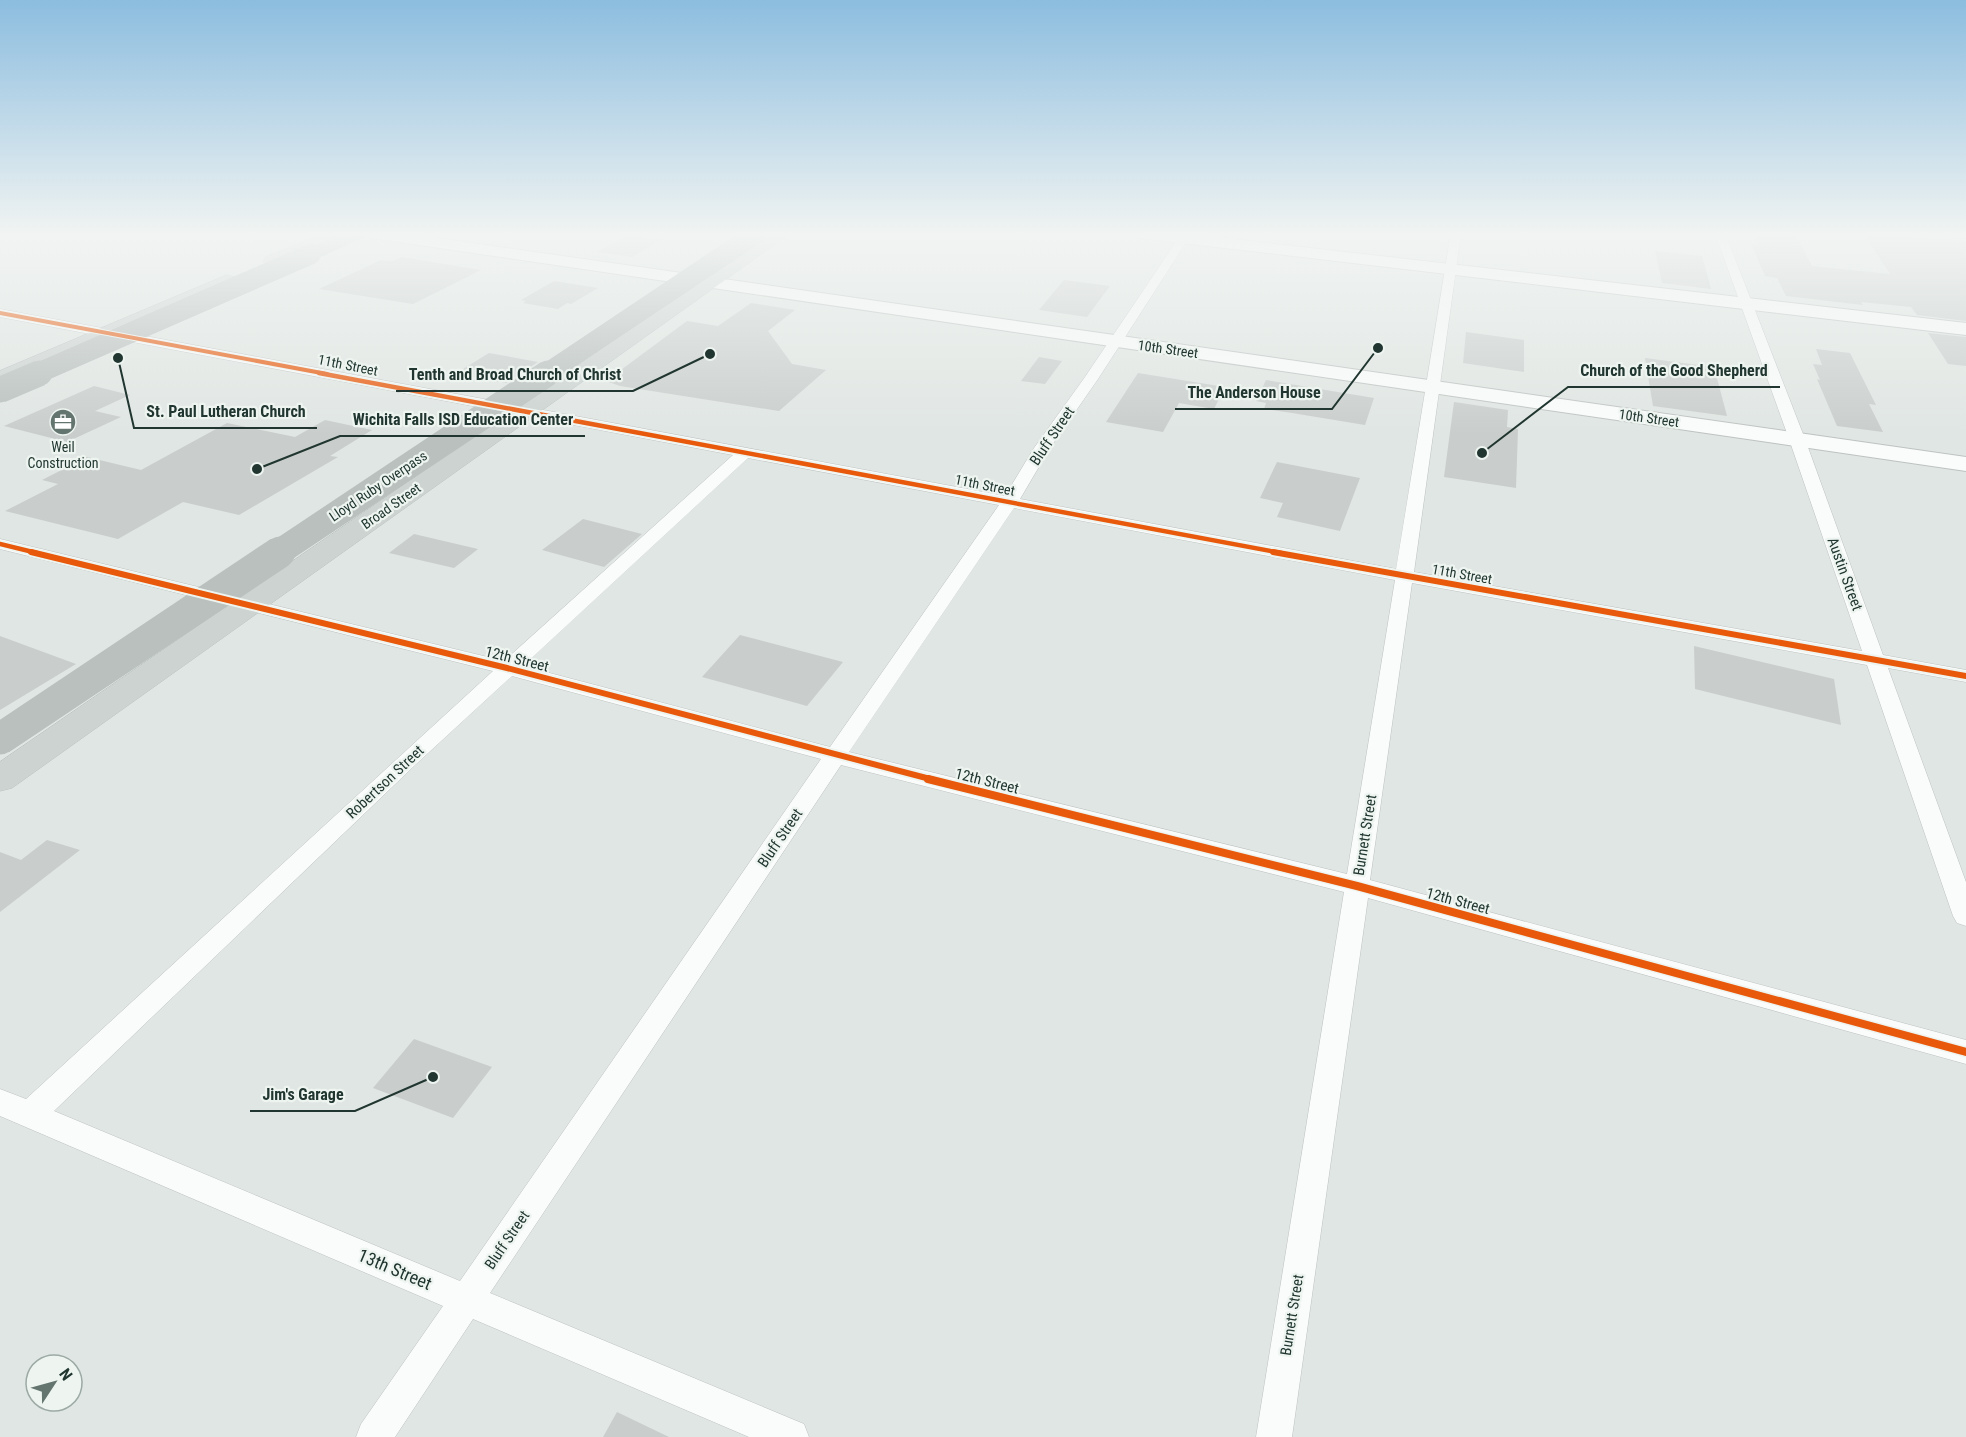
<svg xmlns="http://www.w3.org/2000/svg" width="1966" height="1437" font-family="'Roboto Condensed',sans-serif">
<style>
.building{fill:#c9cecc}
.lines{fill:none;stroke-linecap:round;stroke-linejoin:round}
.street-casing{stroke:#bdc3c0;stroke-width:1}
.secondary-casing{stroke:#bdc3c0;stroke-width:2}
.primary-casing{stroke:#bbc3c0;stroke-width:1}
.highway-casing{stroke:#bbc3c0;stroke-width:1}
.street{fill:#fafbfb;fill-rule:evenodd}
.secondary{fill:#fafbfb;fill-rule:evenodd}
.primary{fill:#ccd3d1;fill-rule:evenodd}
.highway{fill:#b9c0be;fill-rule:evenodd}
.highway-bridge-far2-casing{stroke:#bbc3c0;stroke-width:20;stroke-linecap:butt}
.highway-bridge-far1-casing{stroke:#bbc3c0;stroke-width:26;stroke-linecap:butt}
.highway-bridge-casing{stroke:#bbc3c0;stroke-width:32;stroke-linecap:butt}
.highway-bridge-far2{stroke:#b9c0be;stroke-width:20}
.highway-bridge-far1{stroke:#b9c0be;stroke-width:25}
.highway-bridge{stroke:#b9c0be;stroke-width:31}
.cycleway-far3-casing{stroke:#eef5f1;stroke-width:6}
.cycleway-far2-casing{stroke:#eef5f1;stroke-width:8}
.cycleway-far1-casing{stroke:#eef5f1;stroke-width:10}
.cycleway-casing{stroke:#eef5f1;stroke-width:11}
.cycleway-far3{stroke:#e8590c;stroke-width:4}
.cycleway-far2{stroke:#e8590c;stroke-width:4.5}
.cycleway-far1{stroke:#e8590c;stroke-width:6}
.cycleway{stroke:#e8590c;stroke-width:8}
.labels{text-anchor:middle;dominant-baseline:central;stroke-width:4.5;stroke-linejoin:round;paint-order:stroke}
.far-street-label{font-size:14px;fill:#213630;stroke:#eef5f1}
.far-poi-label{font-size:14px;fill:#213630;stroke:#eef5f1}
.street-label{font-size:15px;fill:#213630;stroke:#eef5f1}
.near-street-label{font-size:18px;fill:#213630;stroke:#eef5f1}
.leader{fill:none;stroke:#213630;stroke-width:2}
.callout-dot{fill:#213630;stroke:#eef5f1;stroke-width:2}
.callout-label{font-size:16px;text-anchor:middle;font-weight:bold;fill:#213630;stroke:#eef5f1;stroke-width:4.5;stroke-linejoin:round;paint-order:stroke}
</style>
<rect width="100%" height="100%" fill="#e0e6e3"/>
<g class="building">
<path d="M 1753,233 L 1795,233 L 1812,266 L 1890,274 L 1863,233 L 1966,241 L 1966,321 L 1917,315 L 1911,307 L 1861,302 L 1863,305 L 1786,296 L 1777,278 L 1765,276 L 1751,244 L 1758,245 Z"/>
<path d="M 627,235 L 661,240 L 632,257 L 597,252 Z"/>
<path d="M 1655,251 L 1702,256 L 1711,289 L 1662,283 Z"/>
<path d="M 402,257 L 481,270 L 413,304 L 319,289 L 381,260 L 392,261 Z"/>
<path d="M 1064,280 L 1110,286 L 1087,317 L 1039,310 Z"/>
<path d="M 554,281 L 598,288 L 571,304 L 567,303 L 558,309 L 523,303 L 526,301 L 521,300 Z"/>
<path d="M 751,303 L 795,310 L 768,331 L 792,364 L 826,370 L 779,411 L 620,386 L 606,381 L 687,321 L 718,326 Z"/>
<path d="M 1466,332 L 1524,340 L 1524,372 L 1463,363 Z"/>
<path d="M 1928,333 L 1966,337 L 1966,366 L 1948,364 Z"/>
<path d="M 1816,349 L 1850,353 L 1876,405 L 1869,404 L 1883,432 L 1837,426 L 1817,379 L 1820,380 L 1813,364 L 1822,365 Z"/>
<path d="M 489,353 L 538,362 L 506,383 L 455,374 Z"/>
<path d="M 1039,357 L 1062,361 L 1045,384 L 1021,381 Z"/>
<path d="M 1645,358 L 1714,367 L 1727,416 L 1653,406 Z"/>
<path d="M 1138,373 L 1225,387 L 1214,409 L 1179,403 L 1163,432 L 1106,422 Z"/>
<path d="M 1266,380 L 1374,398 L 1365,425 L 1292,413 L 1264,409 L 1266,403 L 1256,401 Z"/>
<path d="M 94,386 L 130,395 L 95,411 L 121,417 L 67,442 L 4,426 Z"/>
<path d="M 1454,402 L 1508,410 L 1507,427 L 1518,429 L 1516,488 L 1444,477 Z"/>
<path d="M 325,420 L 372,430 L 330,456 L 338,457 L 239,515 L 183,502 L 118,539 L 5,511 L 58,484 L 42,480 L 87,457 L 141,470 L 227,423 L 295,437 Z"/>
<path d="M 1277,462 L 1360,478 L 1340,531 L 1277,517 L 1283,503 L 1260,498 Z"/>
<path d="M 583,519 L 642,534 L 604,567 L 542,550 Z"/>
<path d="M 414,534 L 478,549 L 454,568 L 389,553 Z"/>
<path d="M 740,635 L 843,662 L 807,706 L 702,677 Z"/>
<path d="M 0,636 L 76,664 L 0,710 Z"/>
<path d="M 1694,646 L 1834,679 L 1841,725 L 1695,689 Z"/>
<path d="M 47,840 L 80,850 L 0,912 L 0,852 L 21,860 Z"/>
<path d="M 414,1039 L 492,1067 L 453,1118 L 373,1088 Z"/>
<path d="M 617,1412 L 669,1437 L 603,1437 Z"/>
</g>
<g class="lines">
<defs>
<g id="street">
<path d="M 1451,233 L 1461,233 L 1414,572 L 1862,651 L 1789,439 L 1715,233 L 1725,233 L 1805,439 L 1883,655 L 1966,670 L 1966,682 L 1888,668 L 1966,882 L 1966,926 L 1957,923 L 1953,916 L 1867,665 L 1412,583 L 1370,880 L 1966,1040 L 1966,1064 L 1368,898 L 1292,1437 L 1256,1437 L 1344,892 L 841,765 L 490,1293 L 804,1424 L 809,1437 L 749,1437 L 473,1319 L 395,1437 L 356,1437 L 361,1424 L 443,1306 L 0,1116 L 0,1089 L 26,1099 L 493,671 L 0,549 L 0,539 L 504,661 L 733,455 L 0,317 L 0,309 L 1005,496 L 1034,448 L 1085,377 L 1180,236 L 1184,235 L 1189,238 L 1098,379 L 1050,448 L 1020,499 L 1396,569 ZM 748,458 L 999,505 L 830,747 L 523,666 ZM 1014,508 L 1395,580 L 1347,874 L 849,752 ZM 512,676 L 821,759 L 460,1281 L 54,1111 L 414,766 Z"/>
<path d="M 1940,233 L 1966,233 L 1966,238 L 1945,236 Z"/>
</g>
<g id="secondary">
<path d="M 363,233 L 402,233 L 1966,457 L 1966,471 L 371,238 Z"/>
<path d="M 1132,233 L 1179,233 L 1966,323 L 1966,335 L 1140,238 Z"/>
</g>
<g id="primary">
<path d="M 325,233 L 348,233 L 345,237 L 278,265 L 266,265 L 263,261 L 266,257 Z"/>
<path d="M 771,233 L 791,233 L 12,788 L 0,791 L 0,762 Z"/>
<path d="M 227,275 L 234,277 L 236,281 L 234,285 L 0,386 L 0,371 Z"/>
</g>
<path id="highway" d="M 344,233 L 367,233 L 364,237 L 317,258 L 305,258 L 302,254 L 305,250 Z"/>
</defs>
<use href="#street" class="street-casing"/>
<use href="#secondary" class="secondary-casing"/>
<use href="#primary" class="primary-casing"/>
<use href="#highway" class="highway-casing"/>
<use href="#street" class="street"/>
<use href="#secondary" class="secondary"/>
<use href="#primary" class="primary"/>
<use href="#highway" class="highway"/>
<defs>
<g id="highway-bridge-far2">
<path d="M 36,374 L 311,254"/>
<path d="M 546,374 L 757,233"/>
</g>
<g id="highway-bridge-far1">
<path d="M 0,390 L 40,373"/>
<path d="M 278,553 L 548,373"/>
</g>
<path id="highway-bridge" d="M 0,739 L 280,552"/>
</defs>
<use href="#highway-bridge-far2" class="highway-bridge-far2-casing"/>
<use href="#highway-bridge-far1" class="highway-bridge-far1-casing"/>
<use href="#highway-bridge" class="highway-bridge-casing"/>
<use href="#highway-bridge-far2" class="highway-bridge-far2"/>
<use href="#highway-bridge-far1" class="highway-bridge-far1"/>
<use href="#highway-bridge" class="highway-bridge"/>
<defs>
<path id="cycleway-far3" d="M 0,313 L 327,374"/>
<g id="cycleway-far2">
<path d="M 319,373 L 1281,553"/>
<path d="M 0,544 L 37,553"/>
</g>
<g id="cycleway-far1">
<path d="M 31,552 L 507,668 L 934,780"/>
<path d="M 1273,552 L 1966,676"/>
</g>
<path id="cycleway" d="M 928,779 L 1357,886 L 1966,1052"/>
</defs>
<use href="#cycleway-far3" class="cycleway-far3-casing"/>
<use href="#cycleway-far2" class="cycleway-far2-casing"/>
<use href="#cycleway-far1" class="cycleway-far1-casing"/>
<use href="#cycleway" class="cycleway-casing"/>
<use href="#cycleway-far3" class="cycleway-far3"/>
<use href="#cycleway-far2" class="cycleway-far2"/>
<use href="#cycleway-far1" class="cycleway-far1"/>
<use href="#cycleway" class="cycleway"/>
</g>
<linearGradient id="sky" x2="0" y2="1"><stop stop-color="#8cbddf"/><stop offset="0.54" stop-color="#f1f4f2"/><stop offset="1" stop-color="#f1f4f2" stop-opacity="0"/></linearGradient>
<rect width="1966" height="434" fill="url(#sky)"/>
<defs>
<symbol id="office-disc" viewBox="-11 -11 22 22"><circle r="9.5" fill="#64746f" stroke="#eef5f1"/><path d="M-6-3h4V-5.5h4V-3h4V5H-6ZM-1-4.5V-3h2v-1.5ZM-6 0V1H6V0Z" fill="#fff"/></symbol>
</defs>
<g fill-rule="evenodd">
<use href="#office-disc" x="48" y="407" width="30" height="30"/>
</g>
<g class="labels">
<g class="far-street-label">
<text transform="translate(1168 349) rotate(8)">10th Street</text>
<text transform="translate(348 365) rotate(11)">11th Street</text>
<text transform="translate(1649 418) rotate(8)">10th Street</text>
<text transform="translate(985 485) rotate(11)">11th Street</text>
<text transform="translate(378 486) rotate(-34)">Lloyd Ruby Overpass</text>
<text transform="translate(391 506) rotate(-35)">Broad Street</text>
<text transform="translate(1462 574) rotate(10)">11th Street</text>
</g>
<g class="far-poi-label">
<text x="63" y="447">Weil<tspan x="63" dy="16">Construction</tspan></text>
</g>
<g class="street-label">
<text transform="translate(1052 436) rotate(-56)">Bluff Street</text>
<text transform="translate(1845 574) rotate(70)">Austin Street</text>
<text transform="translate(517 659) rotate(14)">12th Street</text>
<text transform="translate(987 781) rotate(14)">12th Street</text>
<text transform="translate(385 782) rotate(-43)">Robertson Street</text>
<text transform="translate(1365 835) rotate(-81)">Burnett Street</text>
<text transform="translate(780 838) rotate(-56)">Bluff Street</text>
<text transform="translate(1458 901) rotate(15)">12th Street</text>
<text transform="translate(507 1240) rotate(-56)">Bluff Street</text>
<text transform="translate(1292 1315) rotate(-81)">Burnett Street</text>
</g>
<g class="near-street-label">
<text transform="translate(395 1269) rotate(23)">13th Street</text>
</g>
</g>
<path class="leader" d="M1482 453L1568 387H1780M710 354L633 391H396M1378 348L1332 409H1175M118 358L134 428H317M257 469L340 436H585M433 1077L355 1111H250"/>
<g class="callout-dot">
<circle cx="1482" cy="453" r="6"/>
<circle cx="710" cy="354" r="6"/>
<circle cx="1378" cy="348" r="6"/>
<circle cx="118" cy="358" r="6"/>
<circle cx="257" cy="469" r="6"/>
<circle cx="433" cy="1077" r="6"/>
</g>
<g class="callout-label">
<text x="1674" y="376">Church of the Good Shepherd</text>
<text x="515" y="380">Tenth and Broad Church of Christ</text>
<text x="1254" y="398">The Anderson House</text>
<text x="226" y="417">St. Paul Lutheran Church</text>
<text x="463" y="425">Wichita Falls ISD Education Center</text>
<text x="303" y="1100">Jim's Garage</text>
</g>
<g transform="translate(54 1383) rotate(54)"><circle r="28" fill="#eef5f1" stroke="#9ca9a4" stroke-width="1.5"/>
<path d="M0-4.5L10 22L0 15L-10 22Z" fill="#64746f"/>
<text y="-9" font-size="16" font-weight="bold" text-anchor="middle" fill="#213630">N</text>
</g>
</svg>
